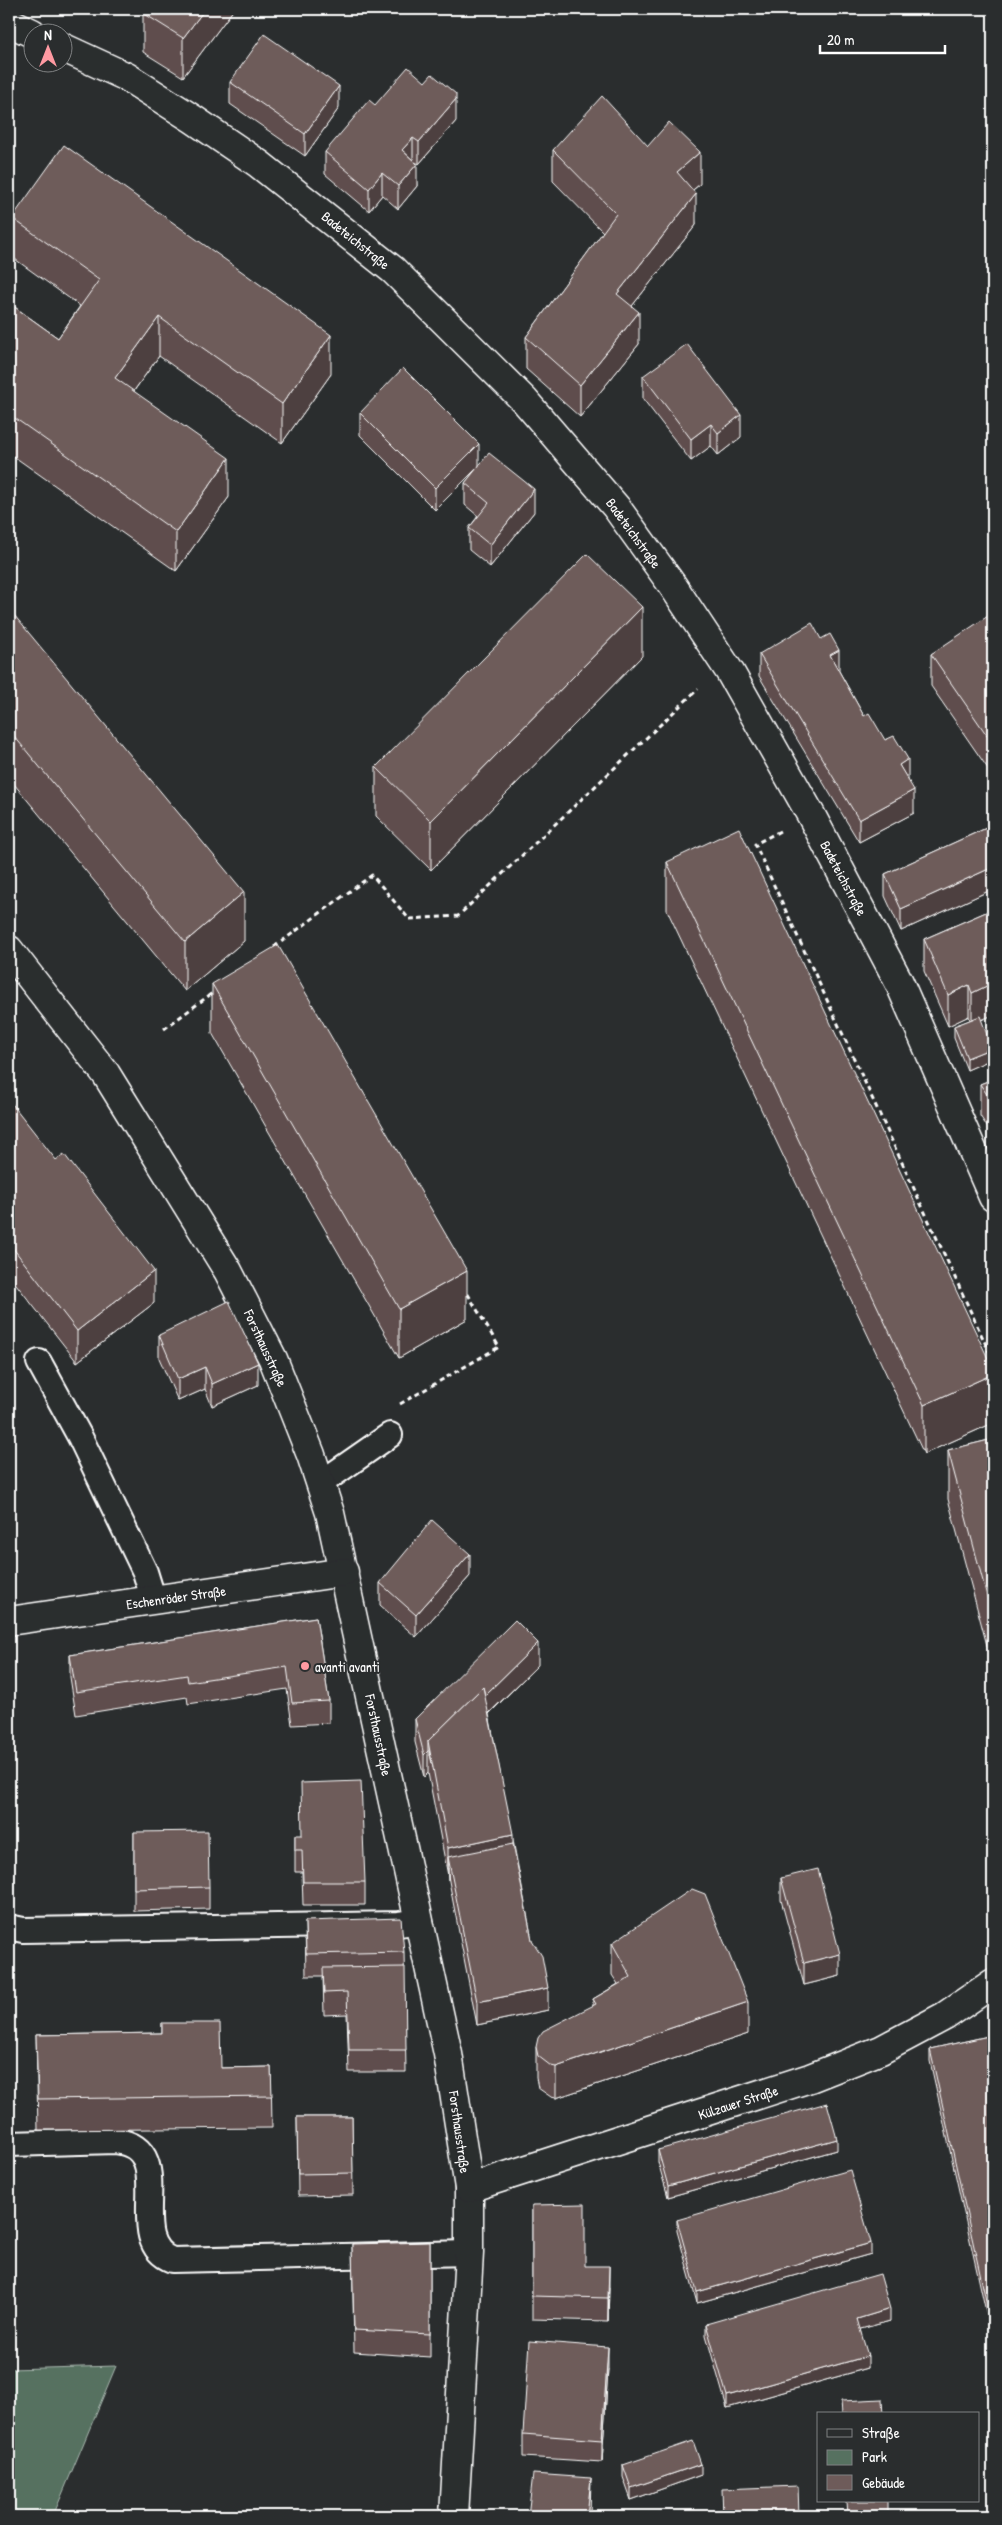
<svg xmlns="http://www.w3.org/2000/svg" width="1002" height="2525" font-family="'Patrick Hand',sans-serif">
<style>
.green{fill:#567160;stroke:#aab8b0}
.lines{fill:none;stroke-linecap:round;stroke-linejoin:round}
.service-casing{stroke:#fff;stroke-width:28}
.minor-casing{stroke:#fff;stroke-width:31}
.path{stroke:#fff;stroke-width:3;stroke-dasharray:5 4;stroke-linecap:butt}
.service{stroke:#2a2d2e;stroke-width:24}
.minor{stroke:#2a2d2e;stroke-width:28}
.wall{fill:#5f4e4d;stroke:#fff}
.shaded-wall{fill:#4d403f;stroke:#fff}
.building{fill:#6e5b5a;stroke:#fff}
.poi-dot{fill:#ff9aa2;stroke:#2a2d2e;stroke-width:2}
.labels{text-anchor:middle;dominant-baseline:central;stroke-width:4;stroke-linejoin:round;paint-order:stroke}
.street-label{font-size:14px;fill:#fff;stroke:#2a2d2e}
.poi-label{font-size:14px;fill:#fff;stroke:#2a2d2e;text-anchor:start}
</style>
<rect width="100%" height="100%" fill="#2a2d2e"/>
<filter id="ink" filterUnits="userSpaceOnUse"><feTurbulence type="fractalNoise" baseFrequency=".02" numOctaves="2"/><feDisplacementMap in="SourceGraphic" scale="10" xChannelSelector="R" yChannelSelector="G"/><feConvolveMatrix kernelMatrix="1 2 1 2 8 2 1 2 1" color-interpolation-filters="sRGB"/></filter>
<g filter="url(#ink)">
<path class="green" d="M 116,2366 L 53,2516 L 9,2516 L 9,2369 Z"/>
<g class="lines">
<defs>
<g id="service">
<path d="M 39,1362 L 80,1437 L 145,1572 L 154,1601"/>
<path d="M 321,1483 L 390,1435"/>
<path d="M 9,1927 L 23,1930 L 399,1924 L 420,1921"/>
<path d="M 9,2144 L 116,2141 C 182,2149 120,2240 172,2260 L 469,2253"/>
</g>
<g id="minor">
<path d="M 9,22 L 32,33"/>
<path d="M 62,47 L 127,77 L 193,119 L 259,164 L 393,270 L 525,401 L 616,507 L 673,586 L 730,672 L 811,815 L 899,982 L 993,1197"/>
<path d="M 9,950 L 106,1074 L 228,1271 L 273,1359 L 311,1455 L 330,1513 L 448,2054 L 469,2188 L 469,2253 L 454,2516"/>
<path d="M 9,1621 L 344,1572"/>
<path d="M 469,2188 L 810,2078 L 881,2050 L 945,2016 L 993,1983"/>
</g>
</defs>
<use href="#service" class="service-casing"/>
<use href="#minor" class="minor-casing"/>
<g class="path">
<path d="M 780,831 L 755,844 L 993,1360"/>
<path d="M 274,947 L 372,875 L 409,919 L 458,916 L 698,689"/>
<path d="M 164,1029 L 215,991"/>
<path d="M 400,1404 L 499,1347 L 466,1291"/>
</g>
<use href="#service" class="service"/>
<use href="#minor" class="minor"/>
</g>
<g class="wall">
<path d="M 234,9 L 183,77 L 143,52 L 143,13 Z"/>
<path d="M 230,82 L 339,108 L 305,156 L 230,104 Z"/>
<path d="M 375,105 L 456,121 L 419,164 L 415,162 L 417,186 L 398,209 L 382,195 L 369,211 L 325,174 L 325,152 Z"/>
<path d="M 648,146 L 700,184 L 693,190 L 696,225 L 632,306 L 639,344 L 580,417 L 526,369 L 526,337 L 603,232 L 553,181 L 553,150 Z"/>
<path d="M 12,218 L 331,374 L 282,443 L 159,356 L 134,391 L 229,497 L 176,571 L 9,453 L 9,303 L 58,338 L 80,306 L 12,257 Z"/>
<path d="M 643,376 L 741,437 L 718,455 L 711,446 L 691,461 L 643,399 Z"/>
<path d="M 360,413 L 479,465 L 534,512 L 490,567 L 469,550 L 469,528 L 478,516 L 465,505 L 465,483 L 477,468 L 435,510 L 360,435 Z"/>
<path d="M 9,609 L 244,941 L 185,991 L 9,778 Z"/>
<path d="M 993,618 L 993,776 L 931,686 L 931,654 Z"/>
<path d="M 759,654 L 839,671 L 864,716 L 908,780 L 914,813 L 859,842 L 759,676 Z"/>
<path d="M 642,656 L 431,870 L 376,816 L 376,767 Z"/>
<path d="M 993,825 L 993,889 L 901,931 L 885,896 L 885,874 Z"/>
<path d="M 667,862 L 993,1369 L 993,1423 L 924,1454 L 667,910 Z"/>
<path d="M 993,909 L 981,1020 L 992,1059 L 967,1070 L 954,1038 L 954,1026 L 970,1020 L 969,1016 L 948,1026 L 924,971 L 924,939 Z"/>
<path d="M 212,984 L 467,1319 L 399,1358 L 212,1033 Z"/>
<path d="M 993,1079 L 992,1134 L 980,1116 L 980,1084 Z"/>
<path d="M 9,1100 L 154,1303 L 77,1362 L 9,1275 Z"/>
<path d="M 159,1335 L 258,1385 L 212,1406 L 205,1389 L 178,1401 L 159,1358 Z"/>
<path d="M 993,1439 L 993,1668 L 948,1499 L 948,1450 Z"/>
<path d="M 470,1576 L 416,1637 L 380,1605 L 380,1583 Z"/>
<path d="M 316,1617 L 329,1701 L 329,1723 L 292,1725 L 287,1689 L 188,1704 L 187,1697 L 76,1715 L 70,1677 L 70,1655 Z"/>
<path d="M 538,1665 L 489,1714 L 532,1940 L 548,2010 L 477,2025 L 428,1773 L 424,1777 L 415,1742 L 415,1719 Z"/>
<path d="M 134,1832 L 209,1887 L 209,1909 L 134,1911 Z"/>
<path d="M 295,1835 L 365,1882 L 365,1905 L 303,1905 L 302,1872 L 295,1872 Z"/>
<path d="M 781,1878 L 840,1976 L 804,1985 L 781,1900 Z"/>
<path d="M 305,1921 L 404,1952 L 406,2072 L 349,2072 L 347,2014 L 324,2015 L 323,1976 L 306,1976 Z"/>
<path d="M 612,1943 L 748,2034 L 556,2098 L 551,2097 L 538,2088 L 536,2078 L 536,2047 L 593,2006 L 593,1999 L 618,1984 L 612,1975 Z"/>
<path d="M 162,2023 L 221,2068 L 271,2067 L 272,2128 L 38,2130 L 36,2035 L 162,2033 Z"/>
<path d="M 993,2035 L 993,2343 L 930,2061 L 930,2049 Z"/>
<path d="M 297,2117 L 352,2117 L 353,2195 L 298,2196 Z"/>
<path d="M 658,2150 L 837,2150 L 668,2197 L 658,2162 Z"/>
<path d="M 532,2205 L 585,2266 L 609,2288 L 608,2321 L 532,2319 Z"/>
<path d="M 677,2220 L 871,2254 L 697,2303 L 677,2231 Z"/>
<path d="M 430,2242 L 430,2357 L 354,2352 L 352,2244 Z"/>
<path d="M 890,2321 L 860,2329 L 868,2368 L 727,2408 L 706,2335 L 706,2324 Z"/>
<path d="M 608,2369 L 602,2462 L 523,2457 L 523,2434 Z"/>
<path d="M 623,2465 L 701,2475 L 631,2500 L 623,2477 Z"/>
</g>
<g class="shaded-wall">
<path d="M 205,9 L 234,9 L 183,77 L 183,38 Z"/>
<path d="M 339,86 L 339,108 L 305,156 L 305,134 Z"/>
<path d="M 456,99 L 456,121 L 419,164 L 419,142 Z"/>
<path d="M 413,138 L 413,160 L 402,150 Z"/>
<path d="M 700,152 L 700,184 L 677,203 L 677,172 Z"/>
<path d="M 417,164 L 417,186 L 398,209 L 398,186 Z"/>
<path d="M 382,173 L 382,195 L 369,211 L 369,189 Z"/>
<path d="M 696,194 L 696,225 L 617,325 L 617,294 Z"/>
<path d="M 639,312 L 639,344 L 580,417 L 580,385 Z"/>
<path d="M 159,317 L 159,356 L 115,417 L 115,378 Z"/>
<path d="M 331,335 L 331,374 L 282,443 L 282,404 Z"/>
<path d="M 741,415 L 741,437 L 718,455 L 718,433 Z"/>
<path d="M 711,424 L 711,446 L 691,461 L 691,439 Z"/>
<path d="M 479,444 L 479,466 L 435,510 L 435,488 Z"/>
<path d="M 229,458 L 229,497 L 176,571 L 176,532 Z"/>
<path d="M 534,489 L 534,512 L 490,567 L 490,545 Z"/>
<path d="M 642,607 L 642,656 L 431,870 L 431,821 Z"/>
<path d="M 839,650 L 839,672 L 830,655 Z"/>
<path d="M 908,759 L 908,781 L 899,765 Z"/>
<path d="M 914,790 L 914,813 L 859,842 L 859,820 Z"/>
<path d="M 993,867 L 993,889 L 901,931 L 901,909 Z"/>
<path d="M 244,892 L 244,941 L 185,991 L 185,942 Z"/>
<path d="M 993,983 L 993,1015 L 972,1024 L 972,993 Z"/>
<path d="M 969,985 L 969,1016 L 948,1026 L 948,995 Z"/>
<path d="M 992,1048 L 992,1059 L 967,1070 L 967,1058 Z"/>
<path d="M 992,1102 L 993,1102 L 993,1133 L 992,1134 Z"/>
<path d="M 154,1271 L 154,1303 L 77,1362 L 77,1331 Z"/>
<path d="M 467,1271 L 467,1319 L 399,1358 L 399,1309 Z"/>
<path d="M 258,1363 L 258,1385 L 212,1406 L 212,1384 Z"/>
<path d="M 205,1367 L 205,1389 L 178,1401 L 178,1379 Z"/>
<path d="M 993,1374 L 993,1423 L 924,1454 L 924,1405 Z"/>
<path d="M 470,1554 L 470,1576 L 416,1637 L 416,1615 Z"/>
<path d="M 538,1643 L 538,1665 L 433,1768 L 429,1750 Z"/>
<path d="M 428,1751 L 428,1773 L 424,1777 L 424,1755 Z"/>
<path d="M 513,1834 L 513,1866 L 448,1857 L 448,1880 L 448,1848 Z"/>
<path d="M 840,1954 L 840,1976 L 804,1985 L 804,1963 Z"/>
<path d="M 548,1988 L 548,2010 L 477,2025 L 477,2002 Z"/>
<path d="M 748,2002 L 748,2034 L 556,2098 L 556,2067 Z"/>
<path d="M 837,2139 L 837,2150 L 668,2197 L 668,2186 Z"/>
<path d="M 871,2243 L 871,2254 L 697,2303 L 697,2292 Z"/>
<path d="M 609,2266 L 609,2288 L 608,2321 L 608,2298 Z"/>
<path d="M 890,2309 L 890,2321 L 857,2330 L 857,2319 Z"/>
<path d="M 608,2347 L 608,2369 L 602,2462 L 602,2440 Z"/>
<path d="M 868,2356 L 868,2368 L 727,2408 L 727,2396 Z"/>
<path d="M 701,2464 L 701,2475 L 631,2500 L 631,2488 Z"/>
<path d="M 591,2478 L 590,2516 L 587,2516 Z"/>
</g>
<g class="building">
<path d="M 146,9 L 205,9 L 183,38 L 143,13 Z"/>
<path d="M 264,34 L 339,86 L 305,134 L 230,82 Z"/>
<path d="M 408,67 L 425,82 L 432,74 L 456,94 L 456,99 L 419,142 L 413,138 L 402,150 L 417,164 L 398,186 L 382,173 L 369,189 L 325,152 L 369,100 L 375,105 Z"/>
<path d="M 602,96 L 648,146 L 669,122 L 700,152 L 677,172 L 696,194 L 617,294 L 639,312 L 580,385 L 526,337 L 616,214 L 553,150 Z"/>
<path d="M 64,145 L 331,335 L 282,404 L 159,317 L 115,378 L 229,458 L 176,532 L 9,414 L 9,303 L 58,338 L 99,280 L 12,218 Z"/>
<path d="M 687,344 L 741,415 L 718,433 L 711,424 L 691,439 L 643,376 Z"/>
<path d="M 403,368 L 479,444 L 435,488 L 360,413 Z"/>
<path d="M 489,453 L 534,489 L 490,545 L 469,528 L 489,503 L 465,483 Z"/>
<path d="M 587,554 L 642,607 L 431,821 L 376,767 Z"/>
<path d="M 9,609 L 244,892 L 185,942 L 9,730 Z"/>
<path d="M 991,614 L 993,618 L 993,744 L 931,654 Z"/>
<path d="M 812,623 L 821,639 L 830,634 L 839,650 L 830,655 L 864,716 L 869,713 L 885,740 L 894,736 L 908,759 L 899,765 L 914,790 L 859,820 L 759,654 Z"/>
<path d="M 993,825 L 993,867 L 901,909 L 885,874 Z"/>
<path d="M 739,828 L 993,1369 L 993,1374 L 924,1405 L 667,862 Z"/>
<path d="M 993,909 L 993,983 L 972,993 L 969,985 L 948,995 L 924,939 Z"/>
<path d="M 278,945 L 467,1271 L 399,1309 L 212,984 Z"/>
<path d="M 980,1016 L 992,1048 L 967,1058 L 954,1026 Z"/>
<path d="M 993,1079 L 993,1102 L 992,1102 L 980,1084 Z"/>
<path d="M 9,1100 L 56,1160 L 64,1154 L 154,1271 L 77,1331 L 9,1243 Z"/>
<path d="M 229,1301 L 258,1363 L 212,1384 L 205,1367 L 178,1379 L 159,1335 Z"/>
<path d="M 993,1439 L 993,1619 L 948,1450 Z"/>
<path d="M 432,1520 L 470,1554 L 416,1615 L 380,1583 Z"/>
<path d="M 316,1617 L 329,1701 L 292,1703 L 287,1667 L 188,1682 L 187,1675 L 76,1692 L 70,1655 Z"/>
<path d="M 515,1620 L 538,1643 L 485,1695 L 483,1687 L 428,1741 L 428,1751 L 424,1755 L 415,1719 Z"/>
<path d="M 483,1687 L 513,1834 L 448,1848 L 428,1741 Z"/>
<path d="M 361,1781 L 365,1882 L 303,1882 L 302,1850 L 295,1850 L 295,1835 L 302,1835 L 301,1783 Z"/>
<path d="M 208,1831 L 209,1887 L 134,1889 L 134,1832 Z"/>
<path d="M 513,1844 L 532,1940 L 542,1956 L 548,1988 L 477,2002 L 448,1857 Z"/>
<path d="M 818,1869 L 840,1954 L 804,1963 L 781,1878 Z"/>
<path d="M 692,1889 L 705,1894 L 748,2002 L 556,2067 L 551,2066 L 538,2056 L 536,2047 L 538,2038 L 543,2031 L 596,2004 L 593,1999 L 631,1977 L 612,1943 Z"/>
<path d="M 401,1918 L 404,1952 L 306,1954 L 305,1921 Z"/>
<path d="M 405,1967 L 406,2050 L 349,2050 L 347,1992 L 324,1993 L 323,1968 Z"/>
<path d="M 162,2023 L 220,2023 L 221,2068 L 271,2067 L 272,2096 L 38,2099 L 36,2035 L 162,2033 Z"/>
<path d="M 993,2035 L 993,2332 L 930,2049 Z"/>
<path d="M 827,2103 L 837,2139 L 668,2186 L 658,2150 Z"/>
<path d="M 297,2117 L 352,2117 L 353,2173 L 298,2174 Z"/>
<path d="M 850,2170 L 871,2243 L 697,2292 L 677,2220 Z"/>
<path d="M 585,2204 L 585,2266 L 609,2266 L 608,2298 L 532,2296 L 532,2205 Z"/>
<path d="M 430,2242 L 430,2334 L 354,2330 L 352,2244 Z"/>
<path d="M 880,2274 L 890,2309 L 857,2319 L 868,2356 L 727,2396 L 706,2324 Z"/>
<path d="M 529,2341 L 608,2347 L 602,2440 L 523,2434 Z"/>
<path d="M 882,2399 L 883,2414 L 842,2414 L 841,2401 Z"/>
<path d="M 693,2441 L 701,2464 L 631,2488 L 623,2465 Z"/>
<path d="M 533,2474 L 591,2478 L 587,2516 L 528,2516 Z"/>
<path d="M 798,2486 L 799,2516 L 723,2516 L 722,2489 Z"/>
<path d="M 846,2501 L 887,2501 L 887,2516 L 847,2516 Z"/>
</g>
</g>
<circle class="poi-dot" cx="305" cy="1666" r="5"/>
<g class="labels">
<g class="street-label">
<text transform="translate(356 240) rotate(39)">Badeteichstraße</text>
<text transform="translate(634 533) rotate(54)">Badeteichstraße</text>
<text transform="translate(844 878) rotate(62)">Badeteichstraße</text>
<text transform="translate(266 1348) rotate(65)">Forsthausstraße</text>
<text transform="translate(176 1597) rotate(-8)">Eschenröder Straße</text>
<text transform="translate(379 1735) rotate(78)">Forsthausstraße</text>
<text transform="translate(738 2102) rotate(-18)">Külzauer Straße</text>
<text transform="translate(460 2132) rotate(82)">Forsthausstraße</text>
</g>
<g class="poi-label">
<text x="315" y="1666">avanti avanti</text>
</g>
</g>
<rect width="1002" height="2525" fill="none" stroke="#2a2d2e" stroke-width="30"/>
<rect x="15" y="15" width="972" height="2495" fill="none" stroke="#fff" stroke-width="2" filter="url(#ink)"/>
<rect x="817" y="2412" width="162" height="90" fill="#2a2d2e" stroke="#7f8182"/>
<rect x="827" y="2429" width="25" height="8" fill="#2a2d2e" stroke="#7f8182"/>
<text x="862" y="2438" font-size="15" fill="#ffffff">Straße</text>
<rect x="827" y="2450" width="25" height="15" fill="#567160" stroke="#7f8182"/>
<text x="862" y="2462" font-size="15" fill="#ffffff">Park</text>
<rect x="827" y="2475" width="25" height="15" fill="#6e5b5a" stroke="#7f8182"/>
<text x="862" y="2488" font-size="15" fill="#ffffff">Gebäude</text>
<g transform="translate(48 48)"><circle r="24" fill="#2a2d2e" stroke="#7f8182"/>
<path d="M0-4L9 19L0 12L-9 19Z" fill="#ff9aa2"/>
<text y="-8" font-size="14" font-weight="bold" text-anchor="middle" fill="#ffffff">N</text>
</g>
<path d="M820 45v8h125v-8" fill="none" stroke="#ffffff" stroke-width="2.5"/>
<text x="827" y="45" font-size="15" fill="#ffffff" stroke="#2a2d2e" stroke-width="4" paint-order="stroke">20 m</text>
</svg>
